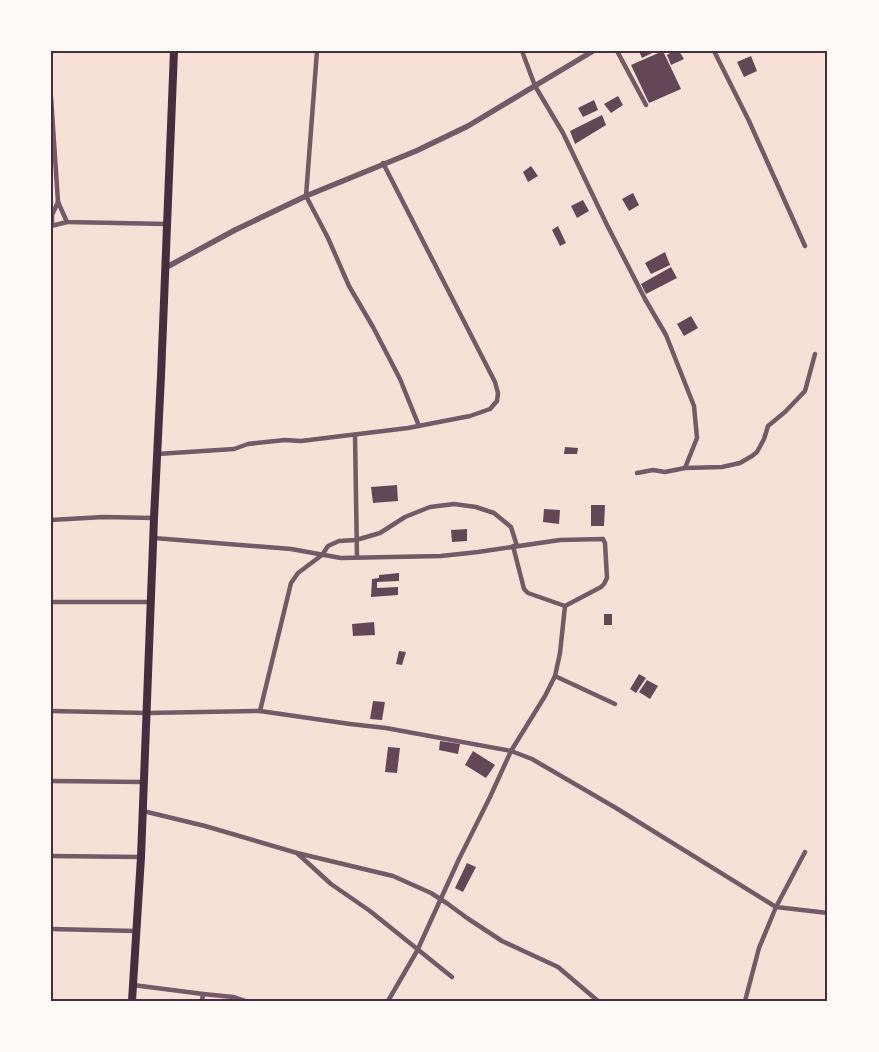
<svg xmlns="http://www.w3.org/2000/svg" width="879" height="1052" font-family="Bitter,serif">
<style>
.building{fill:#644757}
.lines{fill:none;stroke-linecap:round;stroke-linejoin:round}
.minor{stroke:#755966;stroke-width:4.5}
.tertiary{stroke:#755966;stroke-width:5.5}
.primary{stroke:#4a2c40;stroke-width:8}
.neatline{fill:none;stroke:#4a2c40;stroke-width:2}
</style>
<rect width="100%" height="100%" fill="#f7e1d7"/>
<g class="building">
<path d="M 639,51 L 656,51 L 642,58 Z"/>
<path d="M 663,51 L 681,89 L 649,103 L 631,65 Z"/>
<path d="M 673,51 L 679,51 L 684,59 L 671,65 L 667,55 Z"/>
<path d="M 751,56 L 757,71 L 744,77 L 737,62 Z"/>
<path d="M 618,96 L 623,105 L 611,113 L 604,104 Z"/>
<path d="M 594,100 L 598,110 L 583,117 L 578,108 Z"/>
<path d="M 602,115 L 606,125 L 575,144 L 570,131 Z"/>
<path d="M 531,166 L 538,176 L 528,182 L 523,172 Z"/>
<path d="M 633,193 L 639,205 L 629,211 L 622,199 Z"/>
<path d="M 583,200 L 589,211 L 577,218 L 571,206 Z"/>
<path d="M 558,226 L 566,243 L 560,246 L 552,230 Z"/>
<path d="M 665,252 L 670,265 L 651,274 L 645,263 Z"/>
<path d="M 671,267 L 677,278 L 646,294 L 641,284 Z"/>
<path d="M 691,316 L 698,328 L 684,336 L 677,324 Z"/>
<path d="M 565,447 L 578,448 L 577,454 L 564,454 Z"/>
<path d="M 397,485 L 398,501 L 373,503 L 371,487 Z"/>
<path d="M 591,505 L 605,505 L 604,526 L 591,526 Z"/>
<path d="M 544,509 L 560,510 L 559,524 L 543,522 Z"/>
<path d="M 467,529 L 467,541 L 452,542 L 451,530 Z"/>
<path d="M 399,573 L 399,581 L 377,582 L 377,588 L 398,587 L 398,595 L 371,597 L 372,579 L 379,578 L 379,575 Z"/>
<rect x="604" y="614" width="8" height="11"/>
<path d="M 374,622 L 375,635 L 353,636 L 352,624 Z"/>
<path d="M 399,651 L 406,652 L 402,665 L 396,664 Z"/>
<path d="M 639,674 L 646,678 L 636,693 L 630,689 Z"/>
<path d="M 647,680 L 658,686 L 650,699 L 639,692 Z"/>
<path d="M 373,701 L 385,702 L 382,720 L 370,719 Z"/>
<path d="M 440,741 L 460,744 L 458,754 L 439,750 Z"/>
<path d="M 388,747 L 400,748 L 397,773 L 385,772 Z"/>
<path d="M 473,751 L 495,765 L 486,778 L 465,765 Z"/>
<path d="M 467,863 L 476,867 L 463,892 L 455,888 Z"/>
</g>
<g class="lines">
<g class="minor">
<path d="M 317,51 L 306,196 L 328,238 L 349,286 L 373,327 L 400,379 L 419,426"/>
<path d="M 522,51 L 535,86 L 563,133 L 607,225 L 645,299 L 666,335 L 694,406 L 697,438 L 685,468 L 722,467 L 740,463 L 752,456 L 757,452 L 764,439 L 768,426 L 785,412 L 805,391 L 815,354"/>
<path d="M 617,51 L 646,105"/>
<path d="M 714,51 L 749,121 L 805,246"/>
<path d="M 51,97 L 58,202 L 52,215 L 52,225"/>
<path d="M 58,202 L 67,222 L 167,224"/>
<path d="M 51,226 L 67,222"/>
<path d="M 355,435 L 357,557"/>
<path d="M 157,454 L 234,449 L 248,444 L 285,440 L 301,441 L 408,428 L 470,416 L 490,409 L 497,401 L 498,393 L 495,382 L 383,163"/>
<path d="M 637,473 L 653,470 L 665,472 L 685,468"/>
<path d="M 51,520 L 103,517 L 154,518"/>
<path d="M 154,538 L 291,549 L 341,558 L 441,556 L 478,552 L 560,540 L 603,539 L 605,543 L 607,578 L 604,584 L 601,587 L 565,606 L 528,593 L 524,589 L 513,546"/>
<path d="M 51,602 L 151,602"/>
<path d="M 555,676 L 615,704"/>
<path d="M 51,711 L 147,713 L 260,711 L 350,724 L 386,728 L 511,751 L 532,759 L 616,808 L 776,907 L 828,913"/>
<path d="M 260,711 L 291,583 L 298,573 L 322,555 L 328,546 L 339,541 L 356,540 L 380,533 L 405,517 L 430,507 L 454,504 L 476,507 L 494,513 L 511,527 L 517,546"/>
<path d="M 51,781 L 144,782"/>
<path d="M 143,811 L 205,826 L 297,853 L 393,876 L 431,893 L 448,904 L 467,918 L 502,941 L 558,967 L 598,1001"/>
<path d="M 298,854 L 331,884 L 370,911 L 452,977"/>
<path d="M 51,856 L 141,857"/>
<path d="M 51,929 L 136,931"/>
<path d="M 133,985 L 203,994 L 202,1001"/>
<path d="M 203,994 L 233,997 L 245,1001"/>
<path d="M 388,1001 L 417,951 L 459,859 L 490,797 L 511,751 L 545,696 L 555,676 L 560,653 L 565,606"/>
<path d="M 745,1001 L 759,948 L 776,907 L 805,852"/>
</g>
<path class="tertiary" d="M 165,268 L 235,230 L 306,196 L 416,151 L 468,126 L 593,51"/>
<path class="primary" d="M 132,1001 L 141,857 L 154,518 L 161,376 L 174,51"/>
</g>
<rect width="879" height="1052" fill="none" stroke="#fffaf5" stroke-width="105"/>
<rect x="52" y="52" width="774" height="948" class="neatline"/>
</svg>
